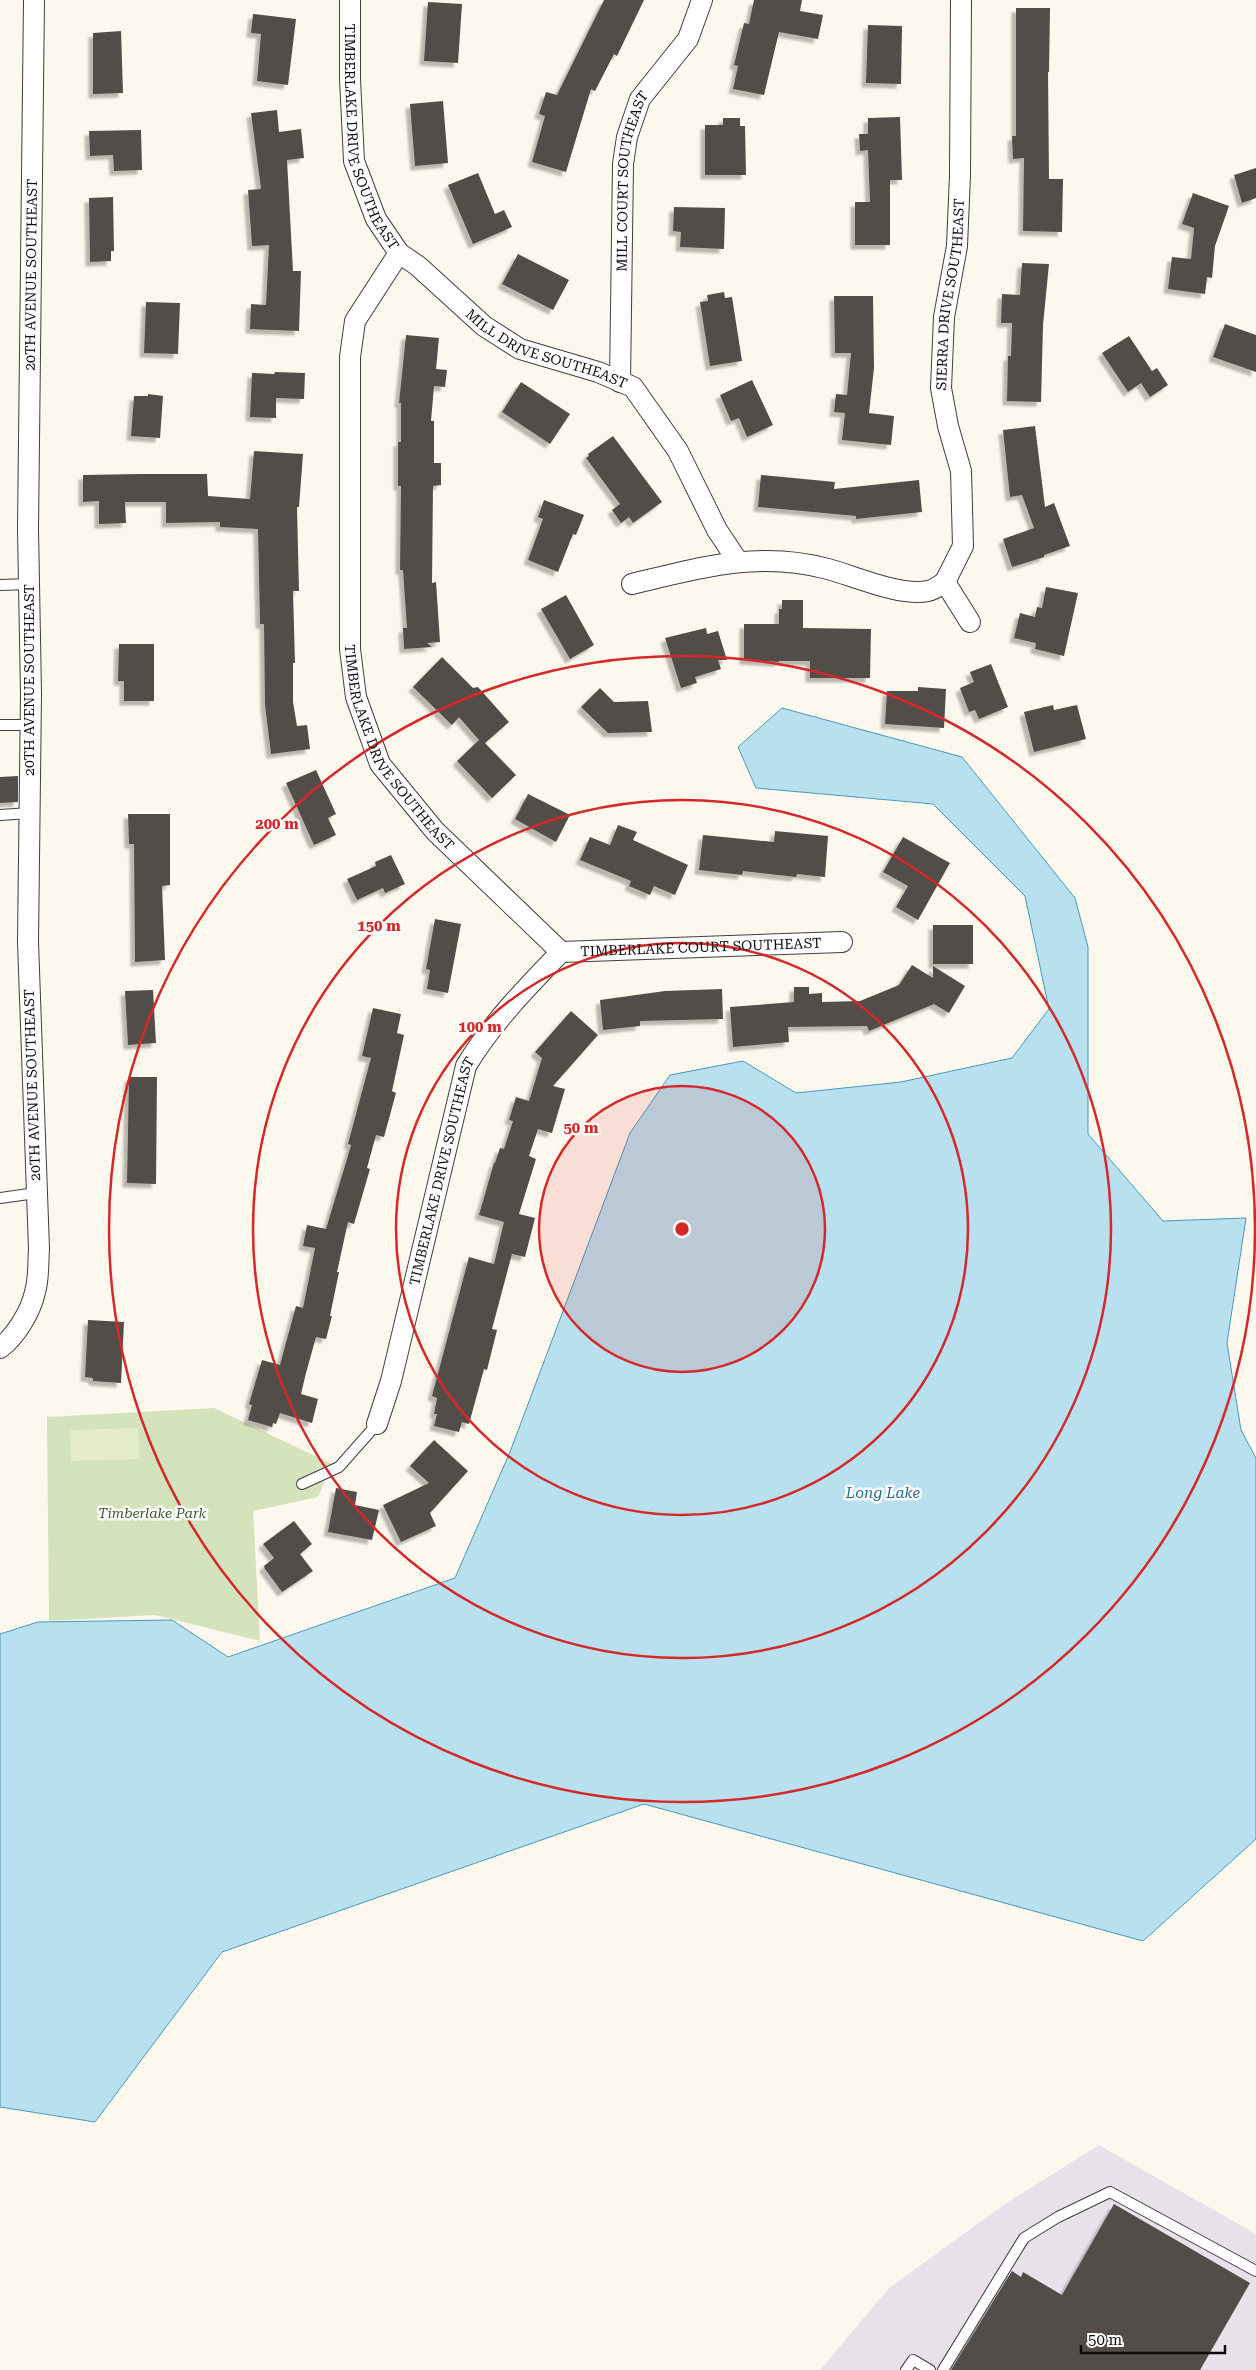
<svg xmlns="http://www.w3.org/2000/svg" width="1256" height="2370" font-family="'Roboto Serif',serif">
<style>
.industrial{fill:#e8e1ea}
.green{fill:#d4e3bb}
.pitch{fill:#e4eccc}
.water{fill:#b8e0ef;stroke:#479abd}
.building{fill:#534d4a;filter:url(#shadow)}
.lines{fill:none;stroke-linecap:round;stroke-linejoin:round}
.lane-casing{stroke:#3f3f3f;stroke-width:12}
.street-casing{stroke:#3f3f3f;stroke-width:22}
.lane{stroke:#fff;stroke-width:10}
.street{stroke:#fff;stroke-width:20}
.ring{fill:none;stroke:#d62828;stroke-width:2.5}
.labels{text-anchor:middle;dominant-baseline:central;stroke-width:5;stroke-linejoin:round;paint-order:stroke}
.street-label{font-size:14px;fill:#0c0c0c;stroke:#fff}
.park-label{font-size:14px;font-style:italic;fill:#355c24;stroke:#fff}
.water-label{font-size:15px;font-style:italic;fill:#246b8f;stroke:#fff}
.centre{fill:#d62828;stroke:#fff;stroke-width:2.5}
.ring-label{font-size:15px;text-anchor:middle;font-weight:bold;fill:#d62828;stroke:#fff;stroke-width:5;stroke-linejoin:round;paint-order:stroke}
</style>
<defs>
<filter id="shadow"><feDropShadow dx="-4.5" dy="4.5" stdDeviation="1" flood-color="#0004"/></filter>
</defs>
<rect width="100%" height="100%" fill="#fdf8ed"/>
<path class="industrial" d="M 1099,2145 L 1256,2234 L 1256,2370 L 820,2370 L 889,2288 L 1005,2204 Z"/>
<path class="green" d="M 214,1408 L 332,1464 L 318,1497 L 253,1511 L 260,1641 L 155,1615 L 49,1621 L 47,1417 Z"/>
<path class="pitch" d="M 138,1428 L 139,1459 L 71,1461 L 70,1430 Z"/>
<path class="water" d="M 782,708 L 962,757 L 1075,898 L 1088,947 L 1088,1134 L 1163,1221 L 1246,1218 L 1227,1343 L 1241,1430 L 1256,1458 L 1256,1839 L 1143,1941 L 644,1804 L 222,1952 L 95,2122 L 0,2107 L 0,1634 L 38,1622 L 172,1620 L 228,1657 L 455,1578 L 510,1452 L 630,1133 L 670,1075 L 743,1061 L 796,1093 L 901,1082 L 1012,1058 L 1049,1009 L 1025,896 L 933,804 L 756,788 L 738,747 Z"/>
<g class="building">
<path d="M 604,0 L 644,0 L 617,56 L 614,54 L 595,91 L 591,89 L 566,172 L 532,162 L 545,116 L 539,114 L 546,92 L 557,95 Z"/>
<path d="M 754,0 L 802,0 L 800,11 L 823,15 L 818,39 L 779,32 L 764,95 L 733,89 L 738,66 L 734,65 L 744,23 L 749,24 Z"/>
<path d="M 428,2 L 462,4 L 458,63 L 424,61 Z"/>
<path d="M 1016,8 L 1050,8 L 1049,72 L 1048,72 L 1049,179 L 1063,179 L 1062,232 L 1023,231 L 1024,158 L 1013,159 L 1012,136 L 1016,136 Z"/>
<path d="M 253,14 L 296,19 L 288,85 L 257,81 L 261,34 L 251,33 Z"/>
<path d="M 868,25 L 902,26 L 901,84 L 866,83 Z"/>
<path d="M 121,31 L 123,93 L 93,94 L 93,33 Z"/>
<path d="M 443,101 L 448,163 L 415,166 L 410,104 Z"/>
<path d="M 277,110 L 279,132 L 301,129 L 304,158 L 287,160 L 293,271 L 301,271 L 299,331 L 250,329 L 251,304 L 266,305 L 269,245 L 252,246 L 248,190 L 261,189 L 251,113 Z"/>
<path d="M 900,117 L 902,180 L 890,180 L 890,245 L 855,245 L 855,202 L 870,202 L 868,150 L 860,151 L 859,134 L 868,134 L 868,118 Z"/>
<path d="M 723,118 L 740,118 L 740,126 L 745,126 L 746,175 L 705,175 L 705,125 L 723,125 Z"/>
<path d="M 141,130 L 142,170 L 114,171 L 113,155 L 90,156 L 89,131 Z"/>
<path d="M 1256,168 L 1256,198 L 1242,203 L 1234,175 Z"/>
<path d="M 478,173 L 495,214 L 504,210 L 512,227 L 473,244 L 448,185 Z"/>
<path d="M 1193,193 L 1229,206 L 1215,246 L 1212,278 L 1207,277 L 1205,294 L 1168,289 L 1172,257 L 1191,259 L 1194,228 L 1182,224 Z"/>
<path d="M 113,197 L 114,251 L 111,251 L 111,261 L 90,262 L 89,198 Z"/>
<path d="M 674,207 L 725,208 L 724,249 L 680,247 L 681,232 L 673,231 Z"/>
<path d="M 518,254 L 569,280 L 553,310 L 502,284 Z"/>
<path d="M 1022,263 L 1049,264 L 1043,325 L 1041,402 L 1007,401 L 1008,356 L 1011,356 L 1012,323 L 1001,323 L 1002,294 L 1020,295 Z"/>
<path d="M 724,292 L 725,298 L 732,297 L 742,361 L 710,366 L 700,302 L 708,301 L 707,295 Z"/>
<path d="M 834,296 L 873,296 L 874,368 L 869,413 L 894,416 L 891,445 L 842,440 L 845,413 L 834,412 L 836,394 L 847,395 L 851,353 L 835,353 Z"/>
<path d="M 146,302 L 180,303 L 178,354 L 144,353 Z"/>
<path d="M 1225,324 L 1256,335 L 1256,372 L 1213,357 Z"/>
<path d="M 406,335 L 439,338 L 436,369 L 447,370 L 445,387 L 434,386 L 431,421 L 434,421 L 434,463 L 441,463 L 441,485 L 433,486 L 432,583 L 436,582 L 440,642 L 427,643 L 432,647 L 404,649 L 403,628 L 407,628 L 403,570 L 400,570 L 401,486 L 398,486 L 398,442 L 401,442 L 401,403 L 399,403 Z"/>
<path d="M 1129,336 L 1152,371 L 1157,368 L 1168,385 L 1150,397 L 1141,383 L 1128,392 L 1102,353 Z"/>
<path d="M 275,372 L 305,373 L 304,399 L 276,398 L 276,418 L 250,417 L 252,373 L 274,374 Z"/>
<path d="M 752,380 L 773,425 L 747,437 L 739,418 L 731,421 L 720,395 Z"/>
<path d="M 521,382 L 570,414 L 550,444 L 502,412 Z"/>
<path d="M 148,394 L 163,396 L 160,438 L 131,436 L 134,396 L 148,396 Z"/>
<path d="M 1035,426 L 1045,507 L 1054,503 L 1070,546 L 1044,555 L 1044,557 L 1012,567 L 1003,539 L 1034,528 L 1022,495 L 1010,497 L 1003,430 Z"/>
<path d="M 613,436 L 662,502 L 633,523 L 629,517 L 621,523 L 612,510 L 620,504 L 586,458 L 589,456 L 588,454 Z"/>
<path d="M 254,451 L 303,454 L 299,507 L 297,507 L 299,591 L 293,591 L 295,663 L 293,663 L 293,702 L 297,726 L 307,725 L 310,749 L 271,754 L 265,705 L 264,624 L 260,624 L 258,529 L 220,527 L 220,522 L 166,523 L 166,502 L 125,502 L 126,523 L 99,524 L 99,501 L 83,502 L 83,475 L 139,474 L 207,474 L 208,496 L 250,499 Z"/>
<path d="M 761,475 L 835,482 L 834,489 L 919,480 L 922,512 L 856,519 L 856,516 L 758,507 Z"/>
<path d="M 544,500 L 584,515 L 576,535 L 573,534 L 558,572 L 528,560 L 543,519 L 538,517 Z"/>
<path d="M 1046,587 L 1078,593 L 1064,656 L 1035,649 L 1036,643 L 1014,638 L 1020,613 L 1035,617 L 1037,607 L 1042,608 Z"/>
<path d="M 566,595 L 594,645 L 570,659 L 541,609 Z"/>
<path d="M 782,600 L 803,600 L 803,628 L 871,629 L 870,678 L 810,678 L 810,661 L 779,661 L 779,662 L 744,660 L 744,624 L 779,624 L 779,609 L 782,609 Z"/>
<path d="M 706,628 L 707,634 L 718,631 L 727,660 L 718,660 L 721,669 L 695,677 L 697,683 L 681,688 L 665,638 Z"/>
<path d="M 119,644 L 154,644 L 154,701 L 124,701 L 124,681 L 118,681 Z"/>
<path d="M 442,657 L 473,688 L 478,687 L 509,722 L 485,743 L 516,775 L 492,798 L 457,761 L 479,740 L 459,717 L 452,725 L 413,687 Z"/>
<path d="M 991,664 L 1008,707 L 979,719 L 975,710 L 969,712 L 960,688 L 974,682 L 970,672 Z"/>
<path d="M 918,687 L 946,689 L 944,728 L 885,724 L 887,691 L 918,691 Z"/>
<path d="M 600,688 L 614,702 L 648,701 L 652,732 L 608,733 L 581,707 Z"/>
<path d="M 1053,705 L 1054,710 L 1077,705 L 1086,739 L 1034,752 L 1024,712 Z"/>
<path d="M 316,770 L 336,814 L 328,818 L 336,835 L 314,845 L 286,783 Z"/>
<path d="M 18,776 L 18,802 L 0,803 L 0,777 Z"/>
<path d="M 528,794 L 570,815 L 556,842 L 515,819 Z"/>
<path d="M 128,814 L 170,814 L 170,885 L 162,886 L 165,960 L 135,962 L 134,844 L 129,844 Z"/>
<path d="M 618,825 L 637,832 L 633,840 L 688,865 L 675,895 L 654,886 L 650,895 L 629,886 L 631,881 L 580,860 L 590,837 L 610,845 Z"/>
<path d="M 775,831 L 828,836 L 825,877 L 797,874 L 796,877 L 743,871 L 742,875 L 699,870 L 703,835 L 774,842 Z"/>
<path d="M 903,837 L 950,863 L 918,920 L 896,907 L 908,886 L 883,872 Z"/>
<path d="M 391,855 L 405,884 L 385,893 L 383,888 L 357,900 L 347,879 L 376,866 L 375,862 Z"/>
<path d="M 435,919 L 461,924 L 448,993 L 427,989 L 430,970 L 426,969 Z"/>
<rect x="933" y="925" width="40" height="39"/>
<path d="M 912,965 L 933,978 L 933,966 L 965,986 L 949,1013 L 934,1004 L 869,1031 L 867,1026 L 788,1027 L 789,1042 L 733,1047 L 730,1007 L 794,1002 L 794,987 L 809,987 L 809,994 L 822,993 L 822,1002 L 860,1001 L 899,985 Z"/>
<path d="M 722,989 L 723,1019 L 640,1021 L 640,1026 L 603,1030 L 600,1000 L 665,991 Z"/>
<path d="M 153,990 L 156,1043 L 128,1045 L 125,991 Z"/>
<path d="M 373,1008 L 401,1014 L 397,1033 L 404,1035 L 392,1091 L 396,1093 L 384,1137 L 376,1135 L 367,1168 L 370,1169 L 354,1224 L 348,1222 L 337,1272 L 339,1272 L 330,1316 L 332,1316 L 326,1339 L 316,1337 L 306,1373 L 301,1394 L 318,1399 L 312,1423 L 280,1413 L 276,1424 L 273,1423 L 272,1427 L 248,1420 L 252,1405 L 249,1404 L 262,1360 L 280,1365 L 296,1306 L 303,1308 L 315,1248 L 303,1246 L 307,1225 L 326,1229 L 347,1159 L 351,1145 L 348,1144 L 371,1058 L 362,1056 Z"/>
<path d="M 571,1011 L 598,1035 L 553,1086 L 565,1089 L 552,1133 L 538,1129 L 529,1156 L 536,1159 L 519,1214 L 535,1218 L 525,1257 L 512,1254 L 492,1329 L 497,1330 L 487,1370 L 484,1369 L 469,1424 L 462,1422 L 459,1432 L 434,1426 L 437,1414 L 434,1414 L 437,1398 L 432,1396 L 469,1257 L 494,1264 L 504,1222 L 479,1215 L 494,1163 L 495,1163 L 500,1148 L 504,1149 L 513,1121 L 509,1120 L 516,1097 L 529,1101 L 542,1058 L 535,1052 Z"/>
<path d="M 129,1077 L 157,1077 L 156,1184 L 127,1183 Z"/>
<path d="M 88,1320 L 124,1322 L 121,1383 L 93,1381 L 93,1378 L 85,1377 Z"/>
<path d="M 434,1440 L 468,1471 L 430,1513 L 436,1526 L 401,1542 L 383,1505 L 429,1483 L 410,1466 Z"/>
<path d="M 336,1488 L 357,1492 L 355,1505 L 379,1510 L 372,1540 L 328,1532 Z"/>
<path d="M 294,1521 L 312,1544 L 300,1554 L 313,1571 L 282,1592 L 265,1569 L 264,1566 L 274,1558 L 263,1544 Z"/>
<path d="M 1114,2204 L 1250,2283 L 1200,2370 L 951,2370 L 1012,2271 L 1021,2277 L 1023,2272 L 1062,2295 Z"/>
</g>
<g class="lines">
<defs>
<g id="lane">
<path d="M 0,585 L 29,584"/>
<path d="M 0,725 L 31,725"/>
<path d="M 0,815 L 30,813"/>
<path d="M 0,1198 L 36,1193"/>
<path d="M 302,1484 L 339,1467 L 377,1424"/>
<path d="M 906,2370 L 913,2360 L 930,2370"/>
<path d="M 943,2370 L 1024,2238 L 1058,2217 L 1110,2192 L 1256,2271"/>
</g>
<g id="street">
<path id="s1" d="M 350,0 L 350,79 L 354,161 L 376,219 L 399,253 L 355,321 L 350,357 L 350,649 L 356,697 L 380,764 L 435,831 L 561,952"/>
<path id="s2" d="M 399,253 L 418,266 L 484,326 L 520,349 L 598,372 L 633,387 L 678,451 L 717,530 L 737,560"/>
<path id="s3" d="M 620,382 L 623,164 L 627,137 L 640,99 L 688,39 L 702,0"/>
<path id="s4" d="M 945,582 L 963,546 L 961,471 L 948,426 L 941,388 L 944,317 L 957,246 L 960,175 L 961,0"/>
<path d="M 945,582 L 970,622"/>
<path d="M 632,584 C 698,568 760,550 828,569 C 854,576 901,597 928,591 C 934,590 940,585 945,582"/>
<path id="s5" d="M 561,952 L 842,942"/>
<path id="s6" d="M 0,1348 C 16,1336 31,1311 35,1292 C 39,1279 38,1262 39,1249 L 28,942 L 31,694 L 28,529 L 34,0"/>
<path id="s7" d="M 377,1424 L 391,1381 L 466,1066 C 491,1024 527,987 561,952"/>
</g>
</defs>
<use href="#lane" class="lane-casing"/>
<use href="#street" class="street-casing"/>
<use href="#lane" class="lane"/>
<use href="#street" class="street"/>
</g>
<circle cx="682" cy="1229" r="143" fill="#d62828" fill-opacity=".12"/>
<g class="ring">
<circle cx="682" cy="1229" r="143"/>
<circle cx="682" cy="1229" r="286"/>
<circle cx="682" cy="1229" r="429"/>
<circle cx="682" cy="1229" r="573"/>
</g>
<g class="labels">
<g class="street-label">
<text stroke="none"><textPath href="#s1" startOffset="141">TIMBERLAKE DRIVE SOUTHEAST</textPath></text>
<text stroke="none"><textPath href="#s3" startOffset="202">MILL COURT SOUTHEAST</textPath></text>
<text stroke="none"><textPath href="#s6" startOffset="1085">20TH AVENUE SOUTHEAST</textPath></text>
<text stroke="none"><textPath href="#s4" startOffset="295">SIERRA DRIVE SOUTHEAST</textPath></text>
<text stroke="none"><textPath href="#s2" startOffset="179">MILL DRIVE SOUTHEAST</textPath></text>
<text transform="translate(29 680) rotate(-90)">20TH AVENUE SOUTHEAST</text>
<text stroke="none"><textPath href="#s1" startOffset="786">TIMBERLAKE DRIVE SOUTHEAST</textPath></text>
<text stroke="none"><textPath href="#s5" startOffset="140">TIMBERLAKE COURT SOUTHEAST</textPath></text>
<text transform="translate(32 1085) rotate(-92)">20TH AVENUE SOUTHEAST</text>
<text stroke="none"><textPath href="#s7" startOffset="261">TIMBERLAKE DRIVE SOUTHEAST</textPath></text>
</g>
<g class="park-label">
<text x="152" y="1513">Timberlake Park</text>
</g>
<g class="water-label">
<text x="883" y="1493">Long Lake</text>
</g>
</g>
<circle cx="682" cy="1229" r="8" class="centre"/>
<g class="ring-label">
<text x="277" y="829">200 m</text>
<text x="379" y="931">150 m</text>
<text x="480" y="1032">100 m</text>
<text x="581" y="1133">50 m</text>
</g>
<path d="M1081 2345v8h144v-8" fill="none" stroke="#0c0c0c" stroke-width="2.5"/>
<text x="1088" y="2345" font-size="15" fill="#0c0c0c" stroke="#ffffff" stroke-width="4" paint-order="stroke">50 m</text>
</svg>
